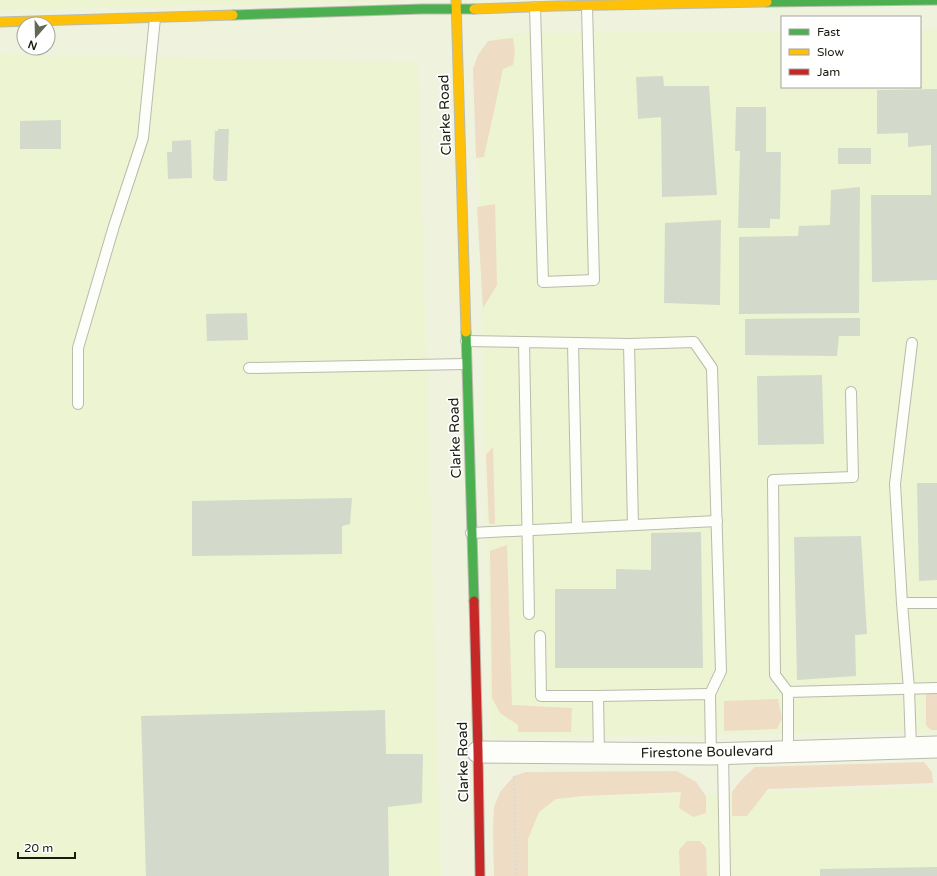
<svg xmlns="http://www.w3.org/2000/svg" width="937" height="876" font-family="'Varela Round',sans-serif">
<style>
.built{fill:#edf4d2}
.green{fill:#eedcc5}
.building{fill:#d3dacb}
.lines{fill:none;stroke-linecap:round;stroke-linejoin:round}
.lane-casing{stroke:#b9bbac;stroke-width:12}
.street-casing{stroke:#b9bbac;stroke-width:23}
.fast-casing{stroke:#b9bbac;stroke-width:11}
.slow-casing{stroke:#b9bbac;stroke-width:11}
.jam-casing{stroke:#b9bbac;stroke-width:11}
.path{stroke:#dbdcd6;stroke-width:2.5;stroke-dasharray:2 2;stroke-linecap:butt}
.lane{stroke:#fdfdfa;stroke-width:10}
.street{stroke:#fdfdfa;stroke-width:21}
.fast{stroke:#4caf50;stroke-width:9}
.slow{stroke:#ffc107;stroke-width:9}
.jam{stroke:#c62828;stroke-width:9}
.labels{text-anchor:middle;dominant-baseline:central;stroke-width:3.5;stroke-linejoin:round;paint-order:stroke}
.street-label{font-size:14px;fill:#181b0e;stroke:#fff}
</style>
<rect width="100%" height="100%" fill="#eff3de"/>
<g class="built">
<path d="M 0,0 L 411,0 L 0,11 Z"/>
<path d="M 920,29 L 937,29 L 937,731 L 491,738 L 476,71 L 487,42 L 500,35 L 516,33 L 782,31 L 782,87 L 920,87 Z"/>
<path d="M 0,54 L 418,62 L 441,876 L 0,876 Z"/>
<path d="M 937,787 L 937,876 L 528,876 L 528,839 L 525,799 Z"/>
</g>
<g class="green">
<path d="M 513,38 L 515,51 L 513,65 L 503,69 L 484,157 L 476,158 L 473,69 L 478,55 L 488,41 Z"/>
<path d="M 495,204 L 497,285 L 483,308 L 477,207 Z"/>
<path d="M 493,447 L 495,524 L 489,524 L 486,455 Z"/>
<path d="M 507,545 L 512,705 L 572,708 L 571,732 L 518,732 L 518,725 L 500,713 L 492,698 L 490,551 Z"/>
<path d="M 930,689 L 937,690 L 937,730 L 931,730 L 926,725 L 926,695 Z"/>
<path d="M 778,699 L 782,718 L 777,729 L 724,731 L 724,701 Z"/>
<path d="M 924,762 L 932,772 L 933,783 L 768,789 L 747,816 L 732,816 L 732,792 L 741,780 L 755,767 Z"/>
<path d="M 677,771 L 696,782 L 706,796 L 706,813 L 693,817 L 679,808 L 681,792 L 583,796 L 556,799 L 539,812 L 528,839 L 528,876 L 494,876 L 493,831 L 494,807 L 500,792 L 514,776 L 526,772 Z"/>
<path d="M 687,841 L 700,841 L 706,848 L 707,876 L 680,876 L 679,850 Z"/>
</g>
<g class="building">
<path d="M 663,76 L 664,86 L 709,86 L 717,195 L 662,197 L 661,117 L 638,119 L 636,77 Z"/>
<path d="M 937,89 L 937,280 L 872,282 L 871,195 L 931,195 L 931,145 L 908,147 L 908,133 L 877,134 L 877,90 Z"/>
<path d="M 736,107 L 766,107 L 766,152 L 781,152 L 780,219 L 770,219 L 770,228 L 738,228 L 740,151 L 735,151 Z"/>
<path d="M 61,120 L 61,149 L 20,149 L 20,121 Z"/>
<path d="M 218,129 L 229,129 L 227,181 L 216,181 L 213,179 L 215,131 L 218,131 Z"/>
<path d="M 191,140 L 192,178 L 168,179 L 167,152 L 172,152 L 172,141 Z"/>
<rect x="838" y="148" width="33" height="16"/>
<path d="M 860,187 L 859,313 L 739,314 L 739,237 L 798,236 L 799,226 L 830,225 L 831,190 Z"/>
<path d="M 721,220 L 720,305 L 664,303 L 665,223 Z"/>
<path d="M 247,313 L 248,340 L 207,341 L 206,314 Z"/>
<path d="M 860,318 L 860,336 L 839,336 L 837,356 L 745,355 L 745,319 Z"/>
<path d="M 822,375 L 824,444 L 758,445 L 757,376 Z"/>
<path d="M 917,483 L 937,483 L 937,580 L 919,581 Z"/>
<path d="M 352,498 L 350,524 L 342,526 L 342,554 L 192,556 L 192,501 Z"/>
<path d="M 701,532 L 703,668 L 555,668 L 555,589 L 616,589 L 616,569 L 651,570 L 651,533 Z"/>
<path d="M 861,536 L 867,634 L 855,635 L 856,676 L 797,680 L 794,537 Z"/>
<path d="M 385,710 L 386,754 L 423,754 L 422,803 L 388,807 L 389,876 L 146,876 L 141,716 Z"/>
<path d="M 937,867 L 937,876 L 820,876 L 820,869 Z"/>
</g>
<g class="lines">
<defs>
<g id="lane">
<path d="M 535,7 L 543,282 L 594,280 L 587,6"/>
<path d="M 466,341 L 524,342"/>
<path d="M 573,343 L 577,527"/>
<path d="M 629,344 L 633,525"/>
<path d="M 249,368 L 466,364"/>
<path d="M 78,404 L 78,348 L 114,226 L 143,138 L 155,18"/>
<path d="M 471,533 L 717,521"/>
<path d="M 902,603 L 895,484 L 912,343"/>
<path d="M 529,614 L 524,342 L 629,344 L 694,342 L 712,368 L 721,671 L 710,694"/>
<path d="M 540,636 L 541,696 L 598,696"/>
<path d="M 788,692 L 775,675 L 773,480 L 853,477 L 851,392"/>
<path d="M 911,748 L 909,689 L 902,603 L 937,603"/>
<path d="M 788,751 L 788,692 L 937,688"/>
<path d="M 599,753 L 598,696 L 710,694 L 711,754"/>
<path d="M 723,753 L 725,876"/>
</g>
<path id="street" d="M 478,752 L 711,754 L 937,747"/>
<g id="fast">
<path d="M 767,2 L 937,0"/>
<path d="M 233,15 L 422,9 L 474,9"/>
<path d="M 466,332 L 474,601"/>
</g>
<g id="slow">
<path d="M 456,0 L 466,332"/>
<path d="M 474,9 L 555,6 L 767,2"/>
<path d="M 0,22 L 233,15"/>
</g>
<path id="jam" d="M 474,601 L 478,752 L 480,876"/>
</defs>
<use href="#lane" class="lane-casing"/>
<use href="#street" class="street-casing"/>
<use href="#fast" class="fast-casing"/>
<use href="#slow" class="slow-casing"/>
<use href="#jam" class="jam-casing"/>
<path class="path" d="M 514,776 L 516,876"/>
<use href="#lane" class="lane"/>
<use href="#street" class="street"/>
<use href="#fast" class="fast"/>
<use href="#slow" class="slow"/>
<use href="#jam" class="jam"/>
</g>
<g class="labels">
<g class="street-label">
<text transform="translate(445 115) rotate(-92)">Clarke Road</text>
<text transform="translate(455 438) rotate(-92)">Clarke Road</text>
<text transform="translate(707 752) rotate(-1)">Firestone Boulevard</text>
<text transform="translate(463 762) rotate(-91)">Clarke Road</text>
</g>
</g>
<rect x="781" y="16" width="140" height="72" fill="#ffffff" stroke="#a3a49f"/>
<rect x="789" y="29" width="20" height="6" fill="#4caf50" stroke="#a3a49f"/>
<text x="817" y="36" font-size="12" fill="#181b0e">Fast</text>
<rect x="789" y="49" width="20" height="6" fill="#ffc107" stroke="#a3a49f"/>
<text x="817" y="56" font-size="12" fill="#181b0e">Slow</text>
<rect x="789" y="69" width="20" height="6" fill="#c62828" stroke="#a3a49f"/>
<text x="817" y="76" font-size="12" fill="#181b0e">Jam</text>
<g transform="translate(36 36) rotate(200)"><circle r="19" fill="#ffffff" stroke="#a3a49f"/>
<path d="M0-3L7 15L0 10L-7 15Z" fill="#636757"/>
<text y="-6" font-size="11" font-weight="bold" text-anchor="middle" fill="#181b0e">N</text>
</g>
<path d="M18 852v6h57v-6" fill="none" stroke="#181b0e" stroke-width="2"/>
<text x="24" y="852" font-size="12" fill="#181b0e" stroke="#ffffff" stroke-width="3" paint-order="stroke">20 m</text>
</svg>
